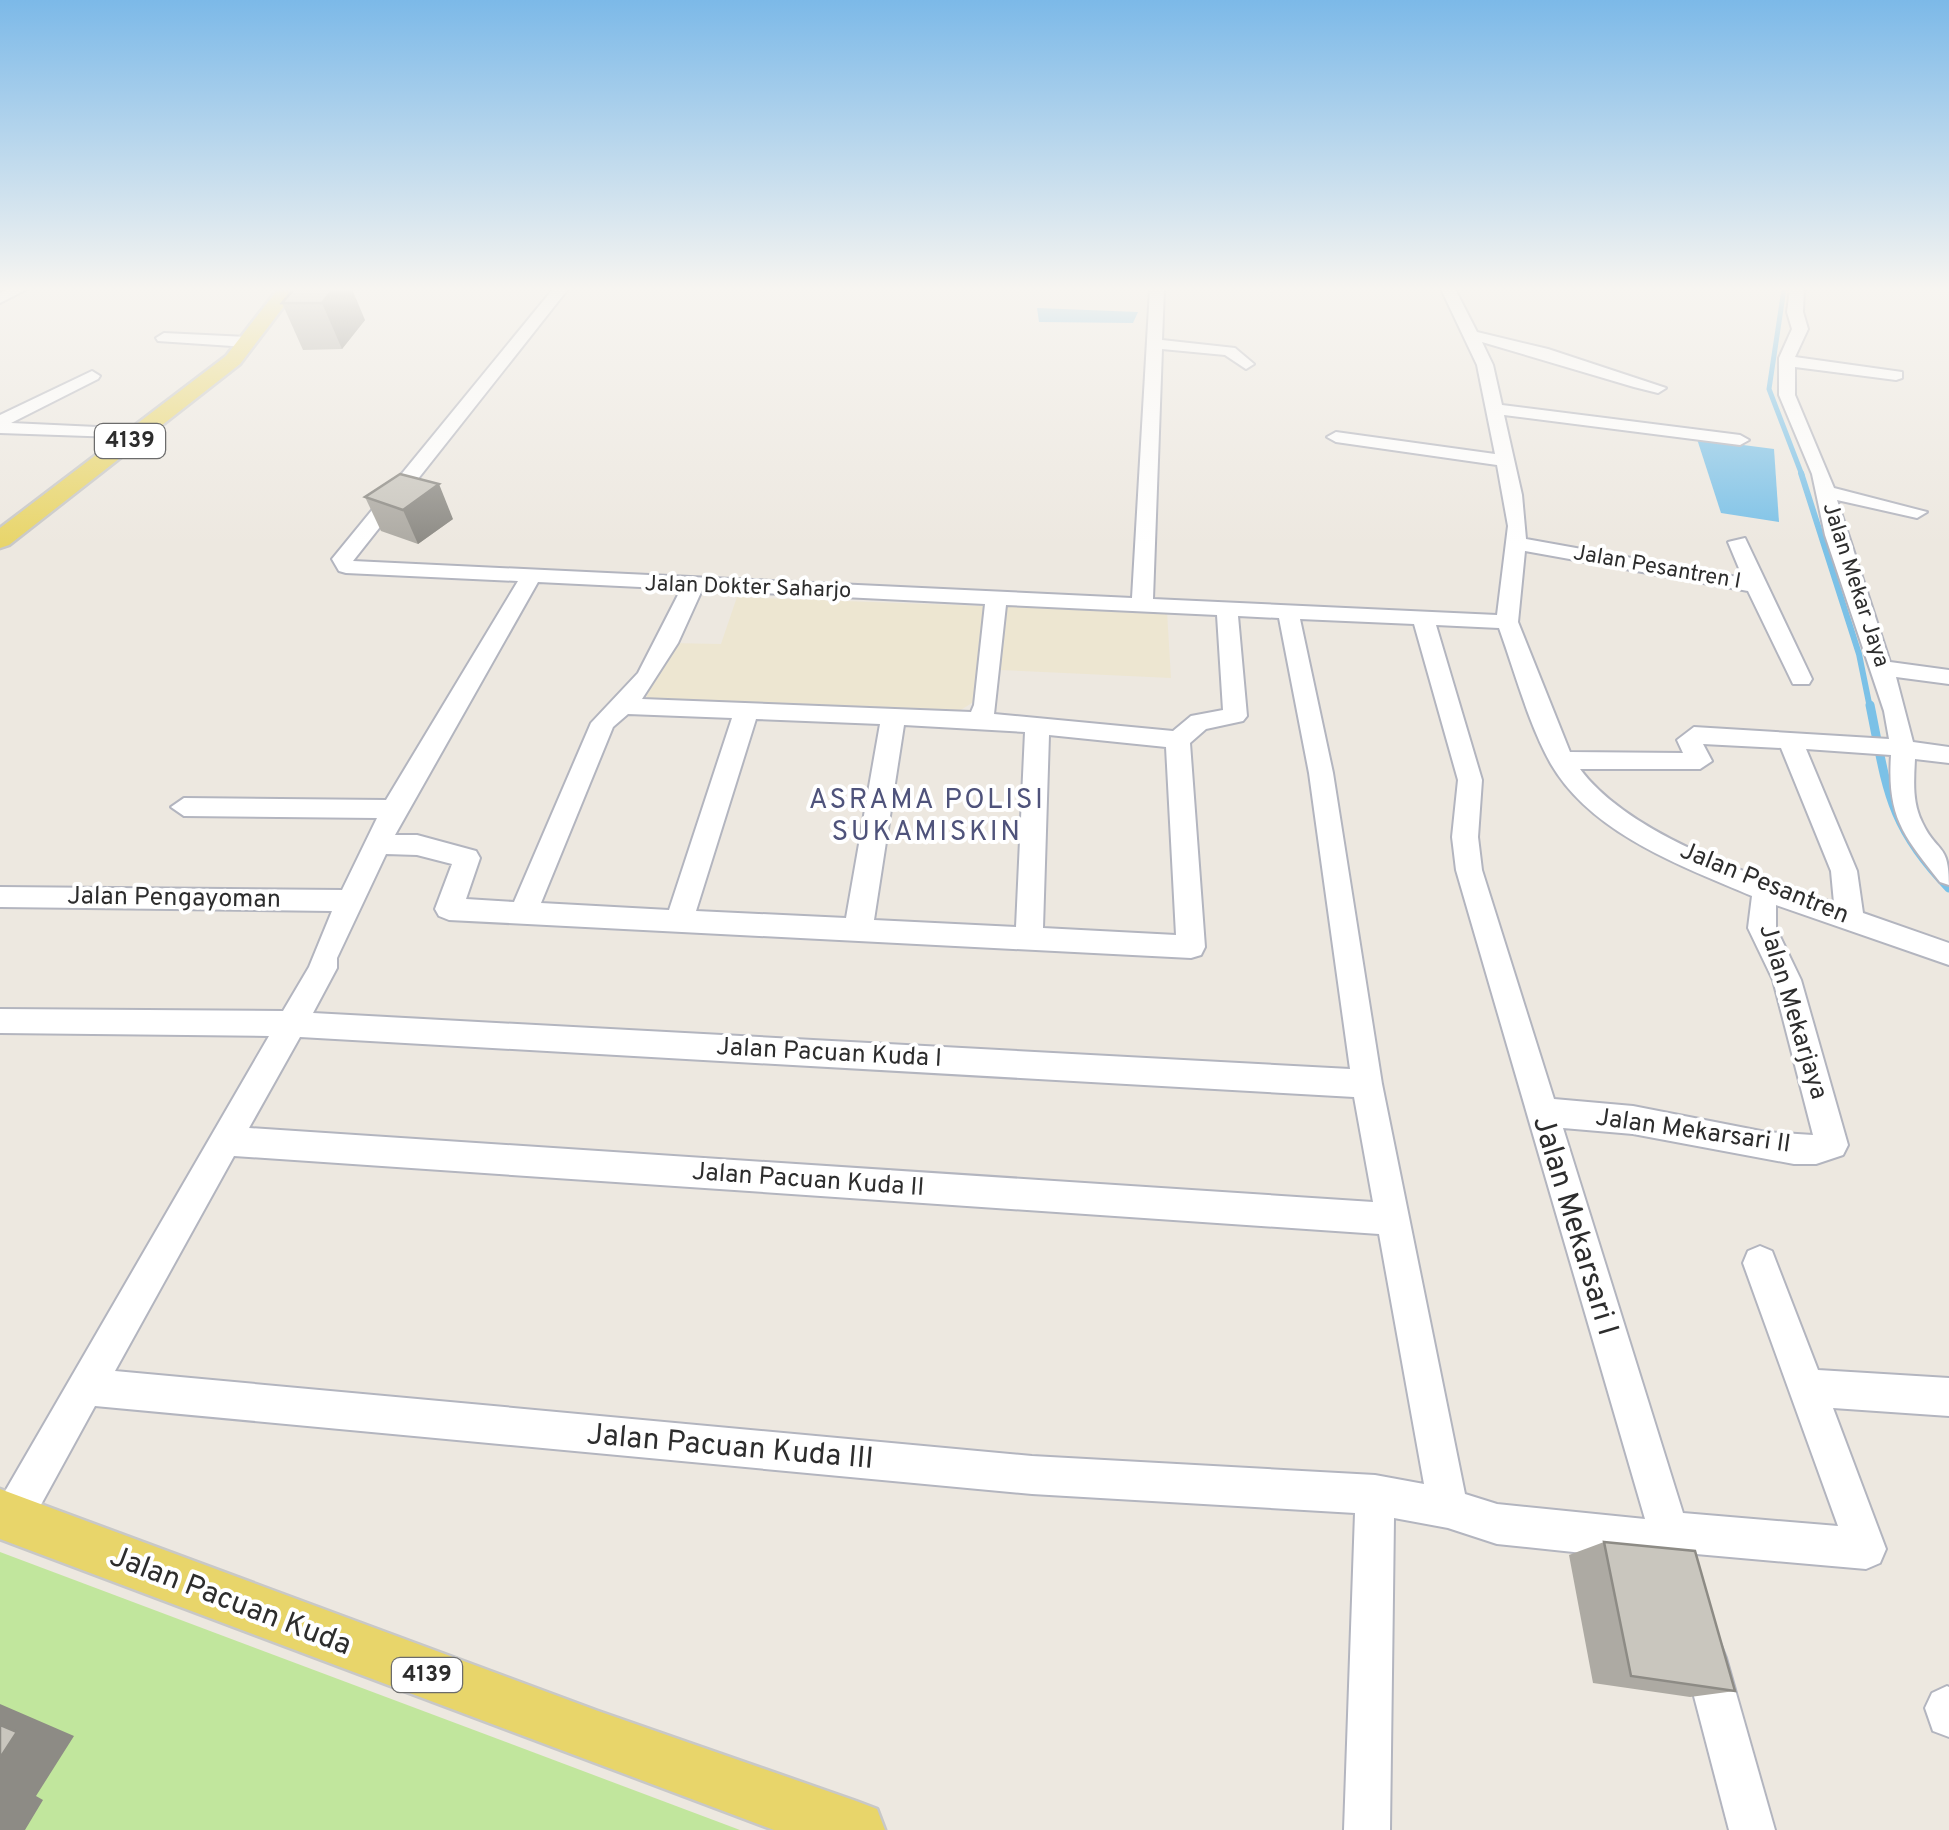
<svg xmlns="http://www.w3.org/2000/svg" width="1949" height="1830" font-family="Overpass,sans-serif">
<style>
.education{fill:#ede6d1}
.pitch{fill:#c1e69d}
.water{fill:#7bc1e7}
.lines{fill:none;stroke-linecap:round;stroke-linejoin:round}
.stream-far2{stroke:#7bc1e7;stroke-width:5}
.stream-far1{stroke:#7bc1e7;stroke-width:6}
.stream{stroke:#7bc1e7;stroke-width:9}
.minor-casing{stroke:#b3b5bf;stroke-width:4}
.major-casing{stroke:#c8c8c8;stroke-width:5}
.minor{fill:#fff;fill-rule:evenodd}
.major{fill:#e8d56a;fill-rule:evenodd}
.wall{fill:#adaaa3}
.shaded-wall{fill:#8d8b85}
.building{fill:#c9c6be;stroke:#8d8b85;stroke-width:2.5}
.labels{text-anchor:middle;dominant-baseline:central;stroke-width:8;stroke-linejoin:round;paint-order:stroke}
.shield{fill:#fff;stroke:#6c6c6c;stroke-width:2.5}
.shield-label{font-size:22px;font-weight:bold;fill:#2d2d2d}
.far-street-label{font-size:22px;fill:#2d2d2d;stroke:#fff}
.street-label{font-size:25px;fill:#2d2d2d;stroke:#fff}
.neighbourhood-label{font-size:28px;letter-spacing:2.5px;fill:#4f537b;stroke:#fff}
.near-street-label{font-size:30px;fill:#2d2d2d;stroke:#fff}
</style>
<rect width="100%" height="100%" fill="#ede8e0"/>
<g class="education">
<path d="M 737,597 L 983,606 L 975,701 L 956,713 L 646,698 L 670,643 L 721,644 Z"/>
<path d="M 1006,604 L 1167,611 L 1171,678 L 1000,670 Z"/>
</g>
<path class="pitch" d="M 0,1552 L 740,1830 L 0,1830 Z"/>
<g class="water">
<path d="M 1037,308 L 1138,312 L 1133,323 L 1039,322 Z"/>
<path d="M 1697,439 L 1774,449 L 1779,522 L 1721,513 Z"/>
</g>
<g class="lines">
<path class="stream-far2" d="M 1784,289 L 1769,389 L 1802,475"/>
<path class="stream-far1" d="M 1801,473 L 1859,654 L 1870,708"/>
<path class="stream" d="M 1870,705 C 1887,788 1888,825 1949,888"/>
<defs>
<g id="minor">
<path d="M 8,289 L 27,289 L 0,303 L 0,293 Z"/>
<path d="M 553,289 L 568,289 L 353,561 L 1132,598 L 1150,289 L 1164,289 L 1162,340 L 1235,348 L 1254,364 L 1246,369 L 1225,355 L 1162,349 L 1153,599 L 1497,615 L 1508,526 L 1497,465 L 1336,442 L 1327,437 L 1336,432 L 1495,454 L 1477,365 L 1441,289 L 1455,289 L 1477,332 L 1548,349 L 1666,388 L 1658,393 L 1634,387 L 1482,342 L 1493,365 L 1502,405 L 1740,435 L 1749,440 L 1740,445 L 1504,415 L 1522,495 L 1526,539 L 1743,578 L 1728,542 L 1745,538 L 1812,679 L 1809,684 L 1793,684 L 1748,591 L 1525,551 L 1518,622 L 1570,752 L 1683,753 L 1677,740 L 1694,727 L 1889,739 L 1884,711 L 1825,535 L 1812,474 L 1779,395 L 1779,358 L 1792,329 L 1787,312 L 1790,289 L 1804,289 L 1803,312 L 1808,329 L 1795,357 L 1902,372 L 1902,378 L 1896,380 L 1795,367 L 1795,395 L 1834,488 L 1927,512 L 1917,518 L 1837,500 L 1890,662 L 1949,670 L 1949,684 L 1896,677 L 1913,742 L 1949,747 L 1949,763 L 1915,759 C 1914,780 1912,802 1922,822 C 1937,854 1949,842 1949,885 L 1940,882 C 1903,835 1887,817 1891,755 L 1806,749 L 1857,871 L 1863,913 L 1949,943 L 1949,965 L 1776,905 L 1776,928 L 1801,980 L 1848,1145 L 1843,1155 L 1816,1164 L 1794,1164 L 1633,1134 L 1563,1128 L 1683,1513 L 1838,1526 L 1743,1263 L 1748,1251 L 1760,1246 L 1772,1251 L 1818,1370 L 1949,1378 L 1949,1416 L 1833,1408 L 1886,1549 L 1880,1563 L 1866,1569 L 1696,1554 L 1690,1568 L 1676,1574 L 1662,1568 L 1658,1561 L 1497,1544 L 1448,1528 L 1394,1518 L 1390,1830 L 1344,1830 L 1355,1513 L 1032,1494 L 95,1406 L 26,1532 L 12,1538 L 0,1533 L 0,1500 L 269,1036 L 0,1033 L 0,1009 L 283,1011 L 309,967 L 332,911 L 0,907 L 0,887 L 342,890 L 377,818 L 184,816 L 171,807 L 184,798 L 386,800 L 518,581 L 346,573 L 339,571 L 332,559 ZM 538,582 L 681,589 L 638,673 L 591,723 L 514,902 L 466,899 L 480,858 L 476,851 L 417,835 L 395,835 ZM 702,590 L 985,604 L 974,705 L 971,712 L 642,699 L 678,643 ZM 1006,605 L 1217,615 L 1223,710 L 1191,716 L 1173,731 L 994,714 ZM 1238,616 L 1279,618 L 1309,773 L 1350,1069 L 313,1013 L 337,968 L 337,958 L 386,854 L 417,855 L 452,864 L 435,909 L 439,916 L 449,920 L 1191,958 L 1201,955 L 1205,947 L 1190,743 L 1206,729 L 1243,721 L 1247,716 ZM 1300,619 L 1414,624 L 1458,780 L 1452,837 L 1456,870 L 1645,1519 L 1497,1504 L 1465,1494 L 1382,1084 L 1333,773 ZM 1436,625 L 1499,628 C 1515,672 1528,723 1551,764 C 1591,833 1681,866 1752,896 L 1748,928 L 1773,980 L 1813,1135 L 1766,1132 L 1633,1106 L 1554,1099 L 1482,870 L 1478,837 L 1482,780 ZM 628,714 L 732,718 L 669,910 L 541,903 L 613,727 ZM 756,719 L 880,724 L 846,918 L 696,911 ZM 904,725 L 1025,732 L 1016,927 L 874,920 ZM 1049,735 L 1166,747 L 1176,935 L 1043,928 ZM 1703,744 L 1781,748 L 1831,871 L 1834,903 C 1755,876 1631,837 1580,769 L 1700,769 L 1712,761 ZM 300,1037 L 1354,1097 L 1373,1202 L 249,1128 ZM 234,1156 L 1379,1234 L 1424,1484 L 1375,1475 L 1032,1456 L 115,1371 Z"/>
<path d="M 164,333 L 247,337 L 255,342 L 247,347 L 158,341 L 156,338 Z"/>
<path d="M 92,371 L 100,376 L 98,379 L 11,423 L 140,429 L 146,430 L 146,438 L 0,433 L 0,415 Z"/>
<path d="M 1705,1637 L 1720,1643 L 1726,1658 L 1775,1830 L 1729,1830 L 1684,1658 L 1690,1643 Z"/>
<path d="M 1947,1686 L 1949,1687 L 1949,1737 L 1933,1731 L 1925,1708 L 1932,1693 Z"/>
</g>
<g id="major">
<path d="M 278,289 L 297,289 L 240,364 L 9,545 L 0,548 L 0,528 L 226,356 Z"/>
<path d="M 0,1489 L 598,1711 L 856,1801 L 877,1809 L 885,1830 L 774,1830 L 0,1539 Z"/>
</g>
</defs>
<use href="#minor" class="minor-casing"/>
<use href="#major" class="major-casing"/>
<use href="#minor" class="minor"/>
<use href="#major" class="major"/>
</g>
<g class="wall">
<path d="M 294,289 L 365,320 L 342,349 L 303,350 L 282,303 Z"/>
<path d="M 365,497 L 453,519 L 418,544 L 381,531 Z"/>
<path d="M 1604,1542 L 1735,1691 L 1690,1697 L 1593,1683 L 1569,1555 Z"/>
</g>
<g class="shaded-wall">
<path d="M 333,289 L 352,289 L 365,320 L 342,349 L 322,303 Z"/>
<path d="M 439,484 L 453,519 L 418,544 L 403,510 Z"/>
<path d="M 0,1704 L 74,1736 L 36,1796 L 43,1800 L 25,1830 L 0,1830 Z"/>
</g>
<g class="building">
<path d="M 294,289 L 333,289 L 322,303 L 282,303 Z"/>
<path d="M 400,474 L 439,484 L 403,510 L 365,497 Z"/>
<path d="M 1604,1542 L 1695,1551 L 1735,1691 L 1631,1676 Z"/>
<path d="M 0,1725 L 17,1732 L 0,1758 Z"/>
</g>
<linearGradient id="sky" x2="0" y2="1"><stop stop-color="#7cb9e8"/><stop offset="0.53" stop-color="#f7f5f1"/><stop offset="1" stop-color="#f7f5f1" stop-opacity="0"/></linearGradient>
<rect width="1949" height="545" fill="url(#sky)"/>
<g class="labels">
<g class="shield">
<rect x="95" y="424" width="70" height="34" rx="8"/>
<rect x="392" y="1658" width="70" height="34" rx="8"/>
</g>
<g class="shield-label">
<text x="130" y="441">4139</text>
<text x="427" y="1675">4139</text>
</g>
<g class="far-street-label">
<text transform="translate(1657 568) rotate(10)">Jalan Pesantren I</text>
<text transform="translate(1855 585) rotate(72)">Jalan Mekar Jaya</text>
<text transform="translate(748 588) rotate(2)">Jalan Dokter Saharjo</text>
</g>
<g class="street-label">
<text transform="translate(1764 884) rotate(22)">Jalan Pesantren</text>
<text transform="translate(174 899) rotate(1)">Jalan Pengayoman</text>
<text transform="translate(1792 1012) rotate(73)">Jalan Mekarjaya</text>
<text transform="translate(829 1054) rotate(3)">Jalan Pacuan Kuda I</text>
<text transform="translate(1693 1132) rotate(8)">Jalan Mekarsari II</text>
<text transform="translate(808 1181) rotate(4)">Jalan Pacuan Kuda II</text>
</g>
<g class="neighbourhood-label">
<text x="927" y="801">ASRAMA POLISI<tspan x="927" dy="32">SUKAMISKIN</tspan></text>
</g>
<g class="near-street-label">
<text transform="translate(1574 1226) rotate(73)">Jalan Mekarsari I</text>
<text transform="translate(730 1448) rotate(5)">Jalan Pacuan Kuda III</text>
<text transform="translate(230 1602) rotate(21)">Jalan Pacuan Kuda</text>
</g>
</g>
</svg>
